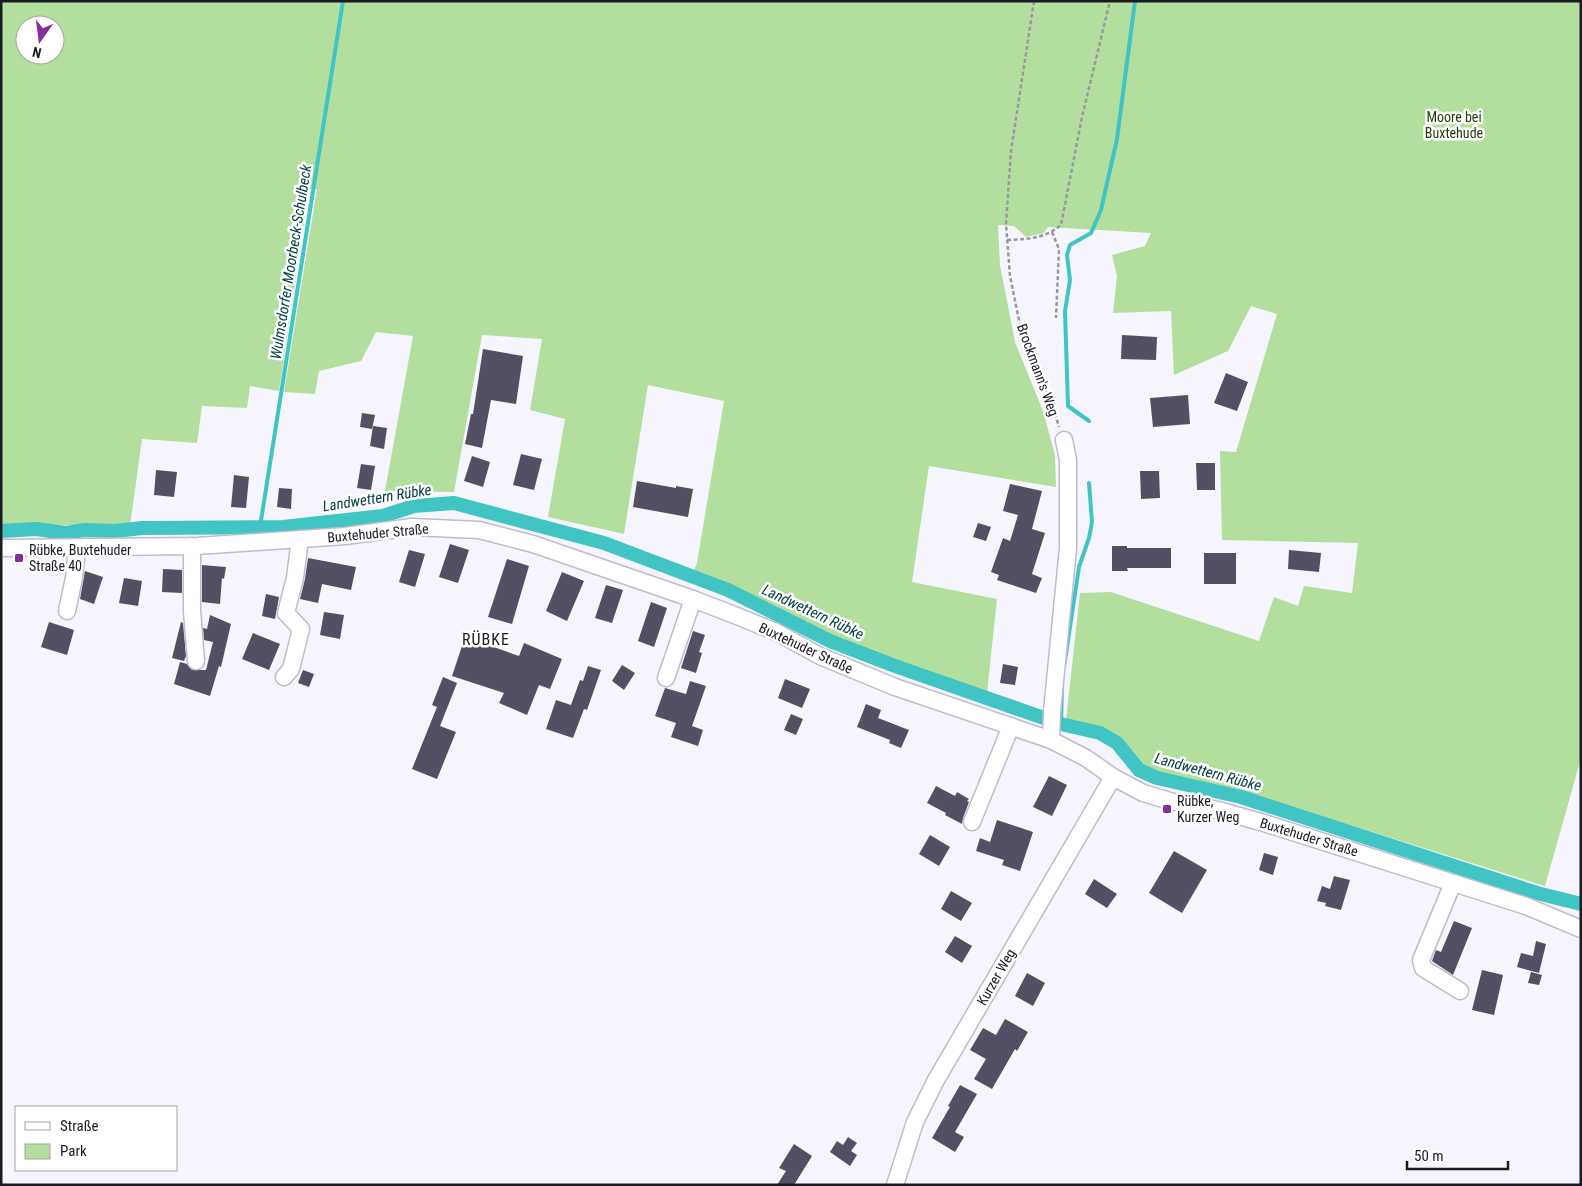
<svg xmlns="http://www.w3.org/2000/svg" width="1582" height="1186" font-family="'Roboto Condensed',sans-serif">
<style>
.green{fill:#b2df9d;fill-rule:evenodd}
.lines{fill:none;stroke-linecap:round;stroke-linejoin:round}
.stream{stroke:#41c4c4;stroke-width:4}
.canal{stroke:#41c4c4;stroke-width:14}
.building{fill:#535063}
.minor-casing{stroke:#bebbd1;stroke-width:19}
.path{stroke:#9998a1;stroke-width:2.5;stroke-dasharray:4 2.5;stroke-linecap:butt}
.minor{stroke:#fff;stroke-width:16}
.poi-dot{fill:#872d9a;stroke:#fff;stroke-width:2}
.labels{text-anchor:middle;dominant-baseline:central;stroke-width:5;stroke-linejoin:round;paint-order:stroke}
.park-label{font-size:14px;fill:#1e3d0b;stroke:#fff}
.street-label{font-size:14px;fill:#1b1a22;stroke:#fff}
.poi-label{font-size:14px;fill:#1b1a22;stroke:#fff;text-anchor:start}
.water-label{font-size:15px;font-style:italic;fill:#044141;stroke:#fff}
.quarter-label{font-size:16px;letter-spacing:1px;fill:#1b1a22;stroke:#fff}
</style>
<rect width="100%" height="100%" fill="#f6f5fe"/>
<path class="green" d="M 1,1 L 1581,1 L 1581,758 L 1545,886 L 1248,793 L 1158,775 L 1141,768 L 1122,742 L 1104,730 L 1066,720 L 1080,593 L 1111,592 L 1259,641 L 1274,597 L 1298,606 L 1304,586 L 1352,593 L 1358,543 L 1222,540 L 1220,451 L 1236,452 L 1277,314 L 1251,306 L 1228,351 L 1174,375 L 1171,311 L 1113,313 L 1117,276 L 1112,255 L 1145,246 L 1151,233 L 1048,227 L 1044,233 L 1026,237 L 1014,226 L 998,225 L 1000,265 L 1015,342 L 1043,411 L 1055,455 L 1056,487 L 929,466 L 912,582 L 997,599 L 987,693 L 897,661 L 814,628 L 694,570 L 697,563 L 724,401 L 648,385 L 624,534 L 548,517 L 565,419 L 530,410 L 542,339 L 482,335 L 454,492 L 385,491 L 413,336 L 376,332 L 361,361 L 319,371 L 315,394 L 284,392 L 317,189 L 309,189 L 279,391 L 250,386 L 247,408 L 202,406 L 197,443 L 142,439 L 130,526 L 1,524 ZM 25,25 L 55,25 L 55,55 L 25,55 Z"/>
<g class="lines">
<g class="stream">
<path d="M 1089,421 L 1068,406 L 1065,311 L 1070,280 L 1067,255 L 1070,245 L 1091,233 L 1101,210 L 1117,139 L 1135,1"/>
<path d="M 260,527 L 343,1"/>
<path d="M 1064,667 L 1079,567 L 1089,538 L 1092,522 L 1089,483"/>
<path d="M 1061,724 L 1062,687"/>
</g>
<path class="canal" d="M 1,531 L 36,529 L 66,533 L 85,530 L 115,531 L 142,528 L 283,527 L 383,516 L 414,506 L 454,503 L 604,543 L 728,590 L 830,641 L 895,666 L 1061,724 L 1100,733 L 1117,743 L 1139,770 L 1157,778 L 1241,797 L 1537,893 L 1581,904"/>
</g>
<g class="building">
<path d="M 1122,335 L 1157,337 L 1156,360 L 1121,359 Z"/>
<path d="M 483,349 L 523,356 L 516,404 L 491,400 L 482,448 L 465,444 L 471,414 L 473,414 Z"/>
<path d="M 1226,373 L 1248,382 L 1237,411 L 1214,403 Z"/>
<path d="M 1188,395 L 1190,424 L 1153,427 L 1150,398 Z"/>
<path d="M 362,413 L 375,415 L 372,429 L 360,427 Z"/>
<path d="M 373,426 L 387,428 L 384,449 L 370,446 Z"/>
<path d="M 521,454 L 542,459 L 534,490 L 513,485 Z"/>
<path d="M 472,456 L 490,462 L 483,487 L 464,481 Z"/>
<path d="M 1196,463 L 1215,463 L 1215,490 L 1197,490 Z"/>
<path d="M 361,464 L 375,466 L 371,490 L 357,488 Z"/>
<path d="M 156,470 L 177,472 L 174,497 L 154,495 Z"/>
<path d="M 1140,471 L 1159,471 L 1160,498 L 1141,499 Z"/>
<path d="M 234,475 L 249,477 L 246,508 L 231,507 Z"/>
<path d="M 637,481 L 676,488 L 676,486 L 693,489 L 688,517 L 633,507 Z"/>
<path d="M 1010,484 L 1042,491 L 1032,529 L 1045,533 L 1032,574 L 1042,578 L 1036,593 L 997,580 L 999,575 L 991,572 L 1003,538 L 1010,541 L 1018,515 L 1003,511 Z"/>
<path d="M 279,488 L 292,489 L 291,509 L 277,507 Z"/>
<path d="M 978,523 L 991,527 L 986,541 L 973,537 Z"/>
<path d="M 450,544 L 469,550 L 458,583 L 439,577 Z"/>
<path d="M 1112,546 L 1127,546 L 1127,548 L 1171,548 L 1171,568 L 1127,568 L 1128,571 L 1112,571 Z"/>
<path d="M 409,550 L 425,554 L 415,587 L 399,582 Z"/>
<path d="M 1289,550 L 1321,553 L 1319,572 L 1288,569 Z"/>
<rect x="1204" y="553" width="32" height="31"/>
<path d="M 308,558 L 356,567 L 351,590 L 322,584 L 318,603 L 300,599 L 305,579 Z"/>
<path d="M 507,559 L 529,566 L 512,624 L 488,617 Z"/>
<path d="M 202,565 L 226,567 L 224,579 L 222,578 L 220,604 L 202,602 Z"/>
<path d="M 163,569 L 182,570 L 182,593 L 162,592 Z"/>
<path d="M 85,571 L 103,577 L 94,604 L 80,599 Z"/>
<path d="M 562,572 L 584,581 L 567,621 L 546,611 Z"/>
<path d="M 124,578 L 142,581 L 138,606 L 119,603 Z"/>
<path d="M 606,585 L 623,590 L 612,623 L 595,618 Z"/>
<path d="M 266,594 L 279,597 L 275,619 L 262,616 Z"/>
<path d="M 651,602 L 667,608 L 654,647 L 638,641 Z"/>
<path d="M 324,612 L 344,615 L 340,639 L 320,635 Z"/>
<path d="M 210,615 L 231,624 L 221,667 L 219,666 L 210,696 L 174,684 L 180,662 L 187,664 L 192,670 L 206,670 L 213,642 L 204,640 L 203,628 L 207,629 Z"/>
<path d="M 49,622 L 74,630 L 67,655 L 41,647 Z"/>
<path d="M 181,622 L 183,623 L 186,656 L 184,661 L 172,658 Z"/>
<path d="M 693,631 L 705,635 L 699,652 L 702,653 L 696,673 L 681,668 Z"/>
<path d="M 253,633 L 280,644 L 269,670 L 242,659 Z"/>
<path d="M 465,637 L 519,656 L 524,643 L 562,659 L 550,689 L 539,685 L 527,715 L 499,703 L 504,693 L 452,676 Z"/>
<path d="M 1003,664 L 1018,667 L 1015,685 L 1000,683 Z"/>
<path d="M 622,665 L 635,673 L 624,690 L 612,681 Z"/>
<path d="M 588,666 L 601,670 L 587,710 L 584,709 L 573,738 L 546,729 L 556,700 L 571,705 L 580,680 L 583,681 Z"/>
<path d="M 303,670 L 314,674 L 309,687 L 298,683 Z"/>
<path d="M 443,677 L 457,683 L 440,726 L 456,732 L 437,779 L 412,769 L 437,707 L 432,705 Z"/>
<path d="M 785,679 L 810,689 L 802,708 L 778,698 Z"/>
<path d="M 690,681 L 706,686 L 692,726 L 703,730 L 698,746 L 671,737 L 676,723 L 655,716 L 665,688 L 686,694 Z"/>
<path d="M 866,704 L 881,710 L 878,718 L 909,730 L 901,748 L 889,743 L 890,740 L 857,727 Z"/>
<path d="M 791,714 L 803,719 L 796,735 L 784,730 Z"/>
<path d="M 1049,776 L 1067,785 L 1052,816 L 1033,807 Z"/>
<path d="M 936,786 L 955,796 L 957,792 L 969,799 L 967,801 L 969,802 L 963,818 L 962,824 L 945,815 L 946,813 L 927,803 Z"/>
<path d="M 997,820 L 1033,832 L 1020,871 L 1002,865 L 1004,860 L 976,851 L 980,838 L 990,842 Z"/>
<path d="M 930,835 L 950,847 L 939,866 L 919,854 Z"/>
<path d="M 1174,851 L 1207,870 L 1182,913 L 1149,893 Z"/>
<path d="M 1264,853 L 1278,857 L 1273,875 L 1259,870 Z"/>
<path d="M 1334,876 L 1350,880 L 1341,910 L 1325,906 L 1326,903 L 1317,901 L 1322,886 L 1330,889 Z"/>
<path d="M 1094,879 L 1117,894 L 1107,908 L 1085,894 Z"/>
<path d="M 951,891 L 972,903 L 961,921 L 941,909 Z"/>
<path d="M 1454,921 L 1472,928 L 1453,975 L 1432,961 L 1436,950 L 1441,952 Z"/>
<path d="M 955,936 L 972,946 L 962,963 L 945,952 Z"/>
<path d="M 1536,941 L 1546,944 L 1539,973 L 1517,967 L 1521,953 L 1533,956 Z"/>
<path d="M 1482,970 L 1503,975 L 1494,1015 L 1472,1010 Z"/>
<path d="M 1531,972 L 1542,975 L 1539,985 L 1528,983 Z"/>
<path d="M 1027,973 L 1045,983 L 1033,1006 L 1015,996 Z"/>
<path d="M 1005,1019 L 1028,1032 L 1017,1051 L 1015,1049 L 992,1089 L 974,1079 L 986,1059 L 970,1050 L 983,1028 L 996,1035 Z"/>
<path d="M 960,1085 L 977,1094 L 955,1132 L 964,1137 L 955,1152 L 932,1138 L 950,1107 L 948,1106 Z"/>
<path d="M 848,1137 L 857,1143 L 851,1151 L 857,1155 L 850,1166 L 830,1152 L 837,1141 L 843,1145 Z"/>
<path d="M 794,1144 L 812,1156 L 794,1185 L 777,1185 L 786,1171 L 779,1168 Z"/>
</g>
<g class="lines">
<defs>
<g id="minor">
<path d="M 192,546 L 192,611 L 196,661"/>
<path d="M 1,548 L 197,546 L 345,536 L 412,527 L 479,530 L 533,544 L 693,599 L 737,616 L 776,632 L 820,656 L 895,687 L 1051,740 L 1086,758 L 1113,777 L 1143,793 L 1170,801 L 1218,810 L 1264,823 L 1526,906 L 1581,929"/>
<path d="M 67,611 L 74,578 L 77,548"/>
<path d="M 284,677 L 291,669 L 301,629 L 286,613 L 295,578 L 300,539"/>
<path d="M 666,678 L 693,599"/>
<path d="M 1051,740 L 1052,712 L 1068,548 L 1068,460 L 1064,440"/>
<path d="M 972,822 L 1011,726"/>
<path d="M 1453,883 L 1421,960 L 1423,968 L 1460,991"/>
<path d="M 895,1185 L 915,1122 L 936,1080 L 1113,777"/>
</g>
</defs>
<use href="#minor" class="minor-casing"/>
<g class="path">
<path d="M 1034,1 L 1011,151 L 1006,224 L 1010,276 L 1021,330 L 1053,407 L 1059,427"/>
<path d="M 1052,232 L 1059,249 L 1056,318"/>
<path d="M 1007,240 C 1028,239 1044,239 1061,225 L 1082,117 L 1110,1"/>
</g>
<use href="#minor" class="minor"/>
</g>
<g class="poi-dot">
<rect x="14" y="553" width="10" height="10" rx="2.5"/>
<rect x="1162" y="804" width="10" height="10" rx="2.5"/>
</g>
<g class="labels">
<g class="park-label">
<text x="1454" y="117">Moore bei<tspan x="1454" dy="16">Buxtehude</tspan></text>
</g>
<g class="street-label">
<text transform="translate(1038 370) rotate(70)">Brockmann's Weg</text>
<text transform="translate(378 533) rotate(-5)">Buxtehuder Straße</text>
<text transform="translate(806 648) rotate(25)">Buxtehuder Straße</text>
<text transform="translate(1309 837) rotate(17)">Buxtehuder Straße</text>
<text transform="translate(996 977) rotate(-60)">Kurzer Weg</text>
</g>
<g class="poi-label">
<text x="29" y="550">Rübke, Buxtehuder<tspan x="29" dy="16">Straße 40</tspan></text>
<text x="1177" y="801">Rübke,<tspan x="1177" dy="16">Kurzer Weg</tspan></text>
</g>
<g class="water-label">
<text transform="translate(291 262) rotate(-81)">Wulmsdorfer Moorbeck-Schulbeck</text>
<text transform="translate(377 498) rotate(-9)">Landwettern Rübke</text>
<text transform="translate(813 612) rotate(25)">Landwettern Rübke</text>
<text transform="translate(1208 772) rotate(15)">Landwettern Rübke</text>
</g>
<g class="quarter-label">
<text x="486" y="639">RÜBKE</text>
</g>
</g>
<rect width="1582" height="1186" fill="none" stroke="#1b1a22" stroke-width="5"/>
<rect x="15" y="1106" width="162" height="65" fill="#ffffff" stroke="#a4a3a7"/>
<rect x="25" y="1122" width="25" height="8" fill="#ffffff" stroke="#a4a3a7"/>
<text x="60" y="1131" font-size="15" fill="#1b1a22">Straße</text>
<rect x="25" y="1144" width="25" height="15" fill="#b2df9d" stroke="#a4a3a7"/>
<text x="60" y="1156" font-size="15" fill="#1b1a22">Park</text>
<g transform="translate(40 40) rotate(194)"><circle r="24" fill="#ffffff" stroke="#a4a3a7"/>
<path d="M0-4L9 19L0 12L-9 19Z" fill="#872d9a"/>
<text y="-8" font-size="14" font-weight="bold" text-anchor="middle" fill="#1b1a22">N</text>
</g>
<path d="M1407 1161v8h101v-8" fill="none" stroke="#1b1a22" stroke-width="2.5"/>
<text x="1414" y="1161" font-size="15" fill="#1b1a22" stroke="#ffffff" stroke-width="4" paint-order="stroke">50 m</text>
</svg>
